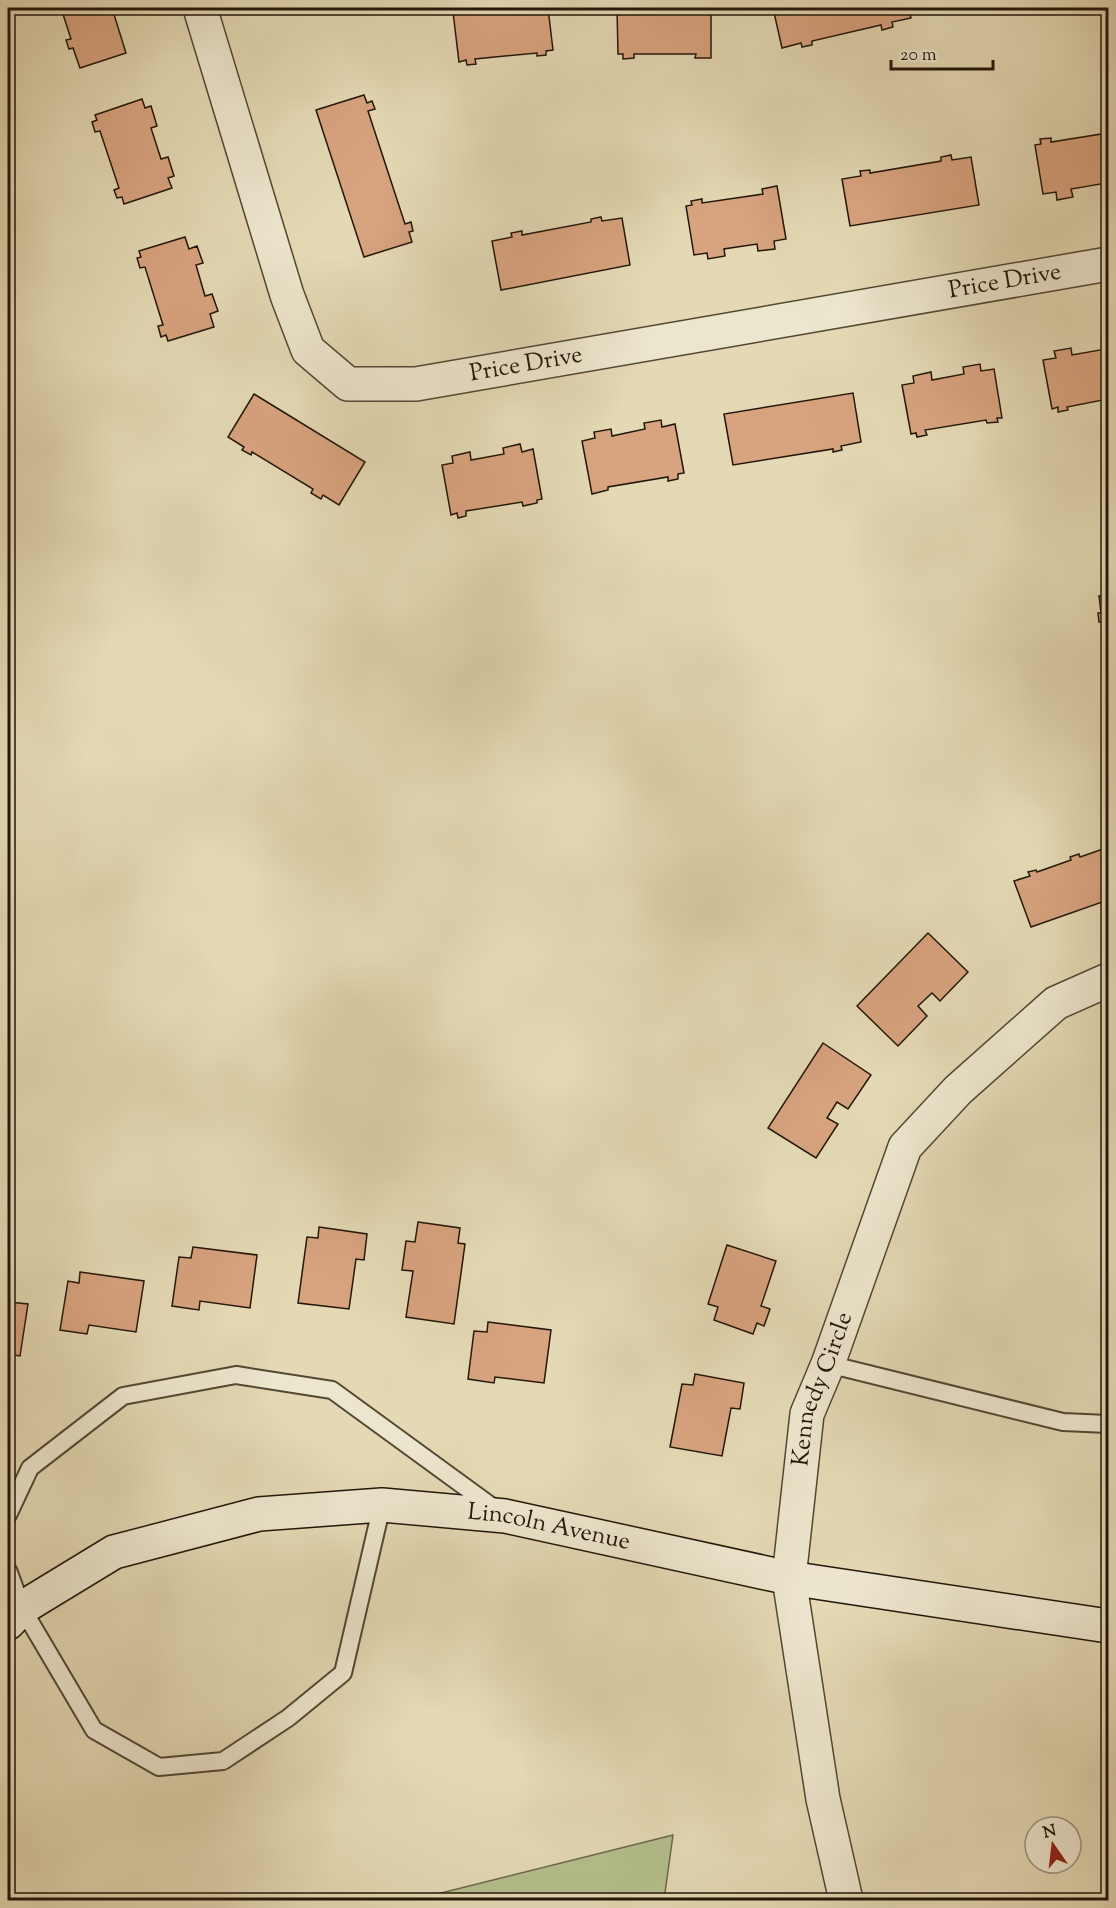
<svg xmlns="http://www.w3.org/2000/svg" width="1116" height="1908" font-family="'Sorts Mill Goudy',serif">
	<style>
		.green { fill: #b4bf8d; stroke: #6b6a4c; stroke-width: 1.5 }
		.building { fill: #d8a37f; stroke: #22160a; stroke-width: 1.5 }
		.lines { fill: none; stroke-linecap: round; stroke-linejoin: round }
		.lane-casing { stroke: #524734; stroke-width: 20 }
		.street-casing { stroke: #524734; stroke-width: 36 }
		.secondary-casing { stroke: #22160a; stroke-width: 36 }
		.lane { stroke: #ede6ce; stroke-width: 16 }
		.street { stroke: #ede6ce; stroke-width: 33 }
		.secondary { stroke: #ede6ce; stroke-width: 33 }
		.labels { text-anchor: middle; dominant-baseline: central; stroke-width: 4.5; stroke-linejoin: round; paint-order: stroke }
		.street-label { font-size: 24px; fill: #22160a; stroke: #ede6ce }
	</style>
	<rect width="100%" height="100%" fill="#e4d9b4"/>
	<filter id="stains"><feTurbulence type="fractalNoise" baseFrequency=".00333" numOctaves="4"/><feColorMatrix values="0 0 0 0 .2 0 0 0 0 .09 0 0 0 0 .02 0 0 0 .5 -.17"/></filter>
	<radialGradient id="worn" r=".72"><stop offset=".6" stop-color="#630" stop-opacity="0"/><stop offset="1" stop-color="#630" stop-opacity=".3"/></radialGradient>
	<path class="green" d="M673 1835 664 1900H413Z"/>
	<g class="building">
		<path d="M61 8H112L126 53 80 68 73 48 69 49 66 40 71 39Z"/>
		<path d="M465 8H548L553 50 546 51V55L537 56V53L475 59 476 64 467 65 466 60 459 62 453 12 466 11Z"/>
		<path d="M617 8H711V58H695L696 54H634V58L623 59V54H618Z"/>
		<path d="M773 8H908L911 18 892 22 893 27 882 30 881 25 812 41V45L802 47 801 43 782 48Z"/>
		<path d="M364 95 367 103 372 101 375 109 368 111 405 224 411 222 413 231 409 232 412 242 364 257 316 110Z"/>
		<path d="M142 99 145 108 151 106 157 126 151 128 161 159 168 157 174 176 168 178 172 188 124 204 122 197 117 198 114 190 119 188 100 131 95 132 92 122 97 120 95 115Z"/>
		<path d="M1108 133V190L1106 183 1071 189 1073 197 1057 200 1056 192 1043 194 1035 145 1041 144 1040 139 1051 138V142Z"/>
		<path d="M951 155 952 160 971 157 979 205 850 226 842 179 861 176 860 171 870 170V173L941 161V157Z"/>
		<path d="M777 186 786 239 774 241 775 249 758 251 757 244 724 249 725 256 708 259 707 253 694 255 686 206 692 205 691 201 702 199V203L763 194 762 189Z"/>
		<path d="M601 217 602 221 622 218 630 265 501 290 492 241 512 237 511 233 522 231V235L591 222V219Z"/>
		<path d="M185 237 189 249 197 246 203 263 196 265 205 296 212 294 218 311 210 314 214 327 168 341 166 335 161 337 158 326 163 325 145 267 140 268 137 258 141 257 139 251Z"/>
		<path d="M1108 341V399L1067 407 1068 410 1058 412V407L1052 409 1043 360 1056 358 1054 351 1071 348 1072 355 1106 349 1104 342Z"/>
		<path d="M980 364 981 371 994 369 1002 418H997L998 422 987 423 986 420 925 430 927 435 917 437 916 433 911 434 902 385 914 383 913 376 931 372 932 380 964 374 963 367Z"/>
		<path d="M853 393 861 442 841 446 842 450 833 452V449L733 465 724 414Z"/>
		<path d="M254 394 365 462 339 505 323 495 321 499 311 493 313 489 252 452 251 455 242 450 244 447 228 437Z"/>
		<path d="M661 420 662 427 675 424 684 473 678 474V479L668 481V477L608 487V490L592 494 582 441 595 438 594 432 611 429 612 436 645 429 644 423Z"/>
		<path d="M520 444 522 452 533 449 542 499 537 500V503L523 506 522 502 466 511V516L458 518 457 513 451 515 442 465 453 463 452 456 470 452 471 460 504 454 503 448Z"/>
		<path d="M1108 595V673V667L1104 668 1103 660 1106 659 1102 622H1099L1098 613H1101L1099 596Z"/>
		<path d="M1108 844V900L1031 927 1014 881 1030 876 1028 872 1036 870 1037 872 1071 860 1070 857 1079 854 1080 857 1103 849 1102 846Z"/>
		<path d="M928 933 968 972 940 1001 932 993 918 1006 927 1016 898 1046 857 1006Z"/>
		<path d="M823 1043 871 1075 848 1109 837 1102 827 1118 838 1124 816 1158 768 1128Z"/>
		<path d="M418 1222 460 1228 458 1243 465 1244 454 1324 406 1317 413 1271 402 1270 406 1241 415 1242Z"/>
		<path d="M319 1227 367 1234 364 1260 356 1259 349 1309 298 1303 307 1237 318 1238Z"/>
		<path d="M727 1245 776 1261 761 1306 770 1309 764 1326 757 1323 753 1334 714 1320 718 1307 708 1304Z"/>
		<path d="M193 1247 257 1255 250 1308 200 1301 199 1310 172 1306 179 1257 191 1258Z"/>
		<path d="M80 1272 144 1281 136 1332 89 1325 87 1334 60 1330 68 1281 79 1283Z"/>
		<path d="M8 1302 28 1304 20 1356 8 1354Z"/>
		<path d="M488 1322 551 1330 544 1383 495 1377 494 1383 468 1379 474 1331 487 1332Z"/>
		<path d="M695 1374 744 1383 740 1409 731 1408 722 1456 670 1447 682 1384 693 1385Z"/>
	</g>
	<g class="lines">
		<g class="lane-casing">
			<g id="lane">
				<path d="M828 1364 1063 1422 1108 1424"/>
				<path d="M8 1515 30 1468 123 1396 236 1375 332 1390 498 1511"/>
				<path d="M8 1570 22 1608 94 1730 159 1767 223 1761 288 1718 343 1673 382 1505"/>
			</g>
		</g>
		<g class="street-casing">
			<g id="street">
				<path id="s1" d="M200 8 287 295 308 350 348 384H416L1108 264"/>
				<path id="s2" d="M846 1900 823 1799 789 1578 807 1414 828 1364 905 1147 958 1090 1056 1003 1108 980"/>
			</g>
		</g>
		<g class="secondary-casing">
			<g id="secondary">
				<path id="s3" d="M8 1623 22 1608 114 1552 259 1514 382 1505 505 1516 789 1578 1108 1626"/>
			</g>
		</g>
		<use href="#lane" class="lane"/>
		<use href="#street" class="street"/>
		<use href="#secondary" class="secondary"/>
	</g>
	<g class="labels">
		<g class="street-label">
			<text stroke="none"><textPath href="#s1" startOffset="1077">Price Drive</textPath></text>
			<text stroke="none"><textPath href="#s1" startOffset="591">Price Drive</textPath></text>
			<text stroke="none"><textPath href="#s2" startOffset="520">Kennedy Circle</textPath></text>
			<text stroke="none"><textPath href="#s3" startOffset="570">Lincoln Avenue</textPath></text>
		</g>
	</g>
	<rect width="1116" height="1908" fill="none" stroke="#e4d9b4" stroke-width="30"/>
	<rect x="9" y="9" width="1098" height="1890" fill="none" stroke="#22160a" stroke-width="3"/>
	<rect x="15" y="15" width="1086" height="1878" fill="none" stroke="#22160a" stroke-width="1.5"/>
	<g transform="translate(1053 1845) rotate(346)"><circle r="28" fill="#ede6ce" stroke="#9c9380" stroke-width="1.5"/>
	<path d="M0-4.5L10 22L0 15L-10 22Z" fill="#8f2418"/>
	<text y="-9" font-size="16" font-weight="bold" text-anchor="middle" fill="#22160a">N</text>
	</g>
	<path d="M891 60v9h102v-9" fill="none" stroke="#22160a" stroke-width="3"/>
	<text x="900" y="60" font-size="18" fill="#22160a" stroke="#ede6ce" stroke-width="4.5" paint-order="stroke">20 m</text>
	<rect width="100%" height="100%" filter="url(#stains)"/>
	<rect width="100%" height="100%" fill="url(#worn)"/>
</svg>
